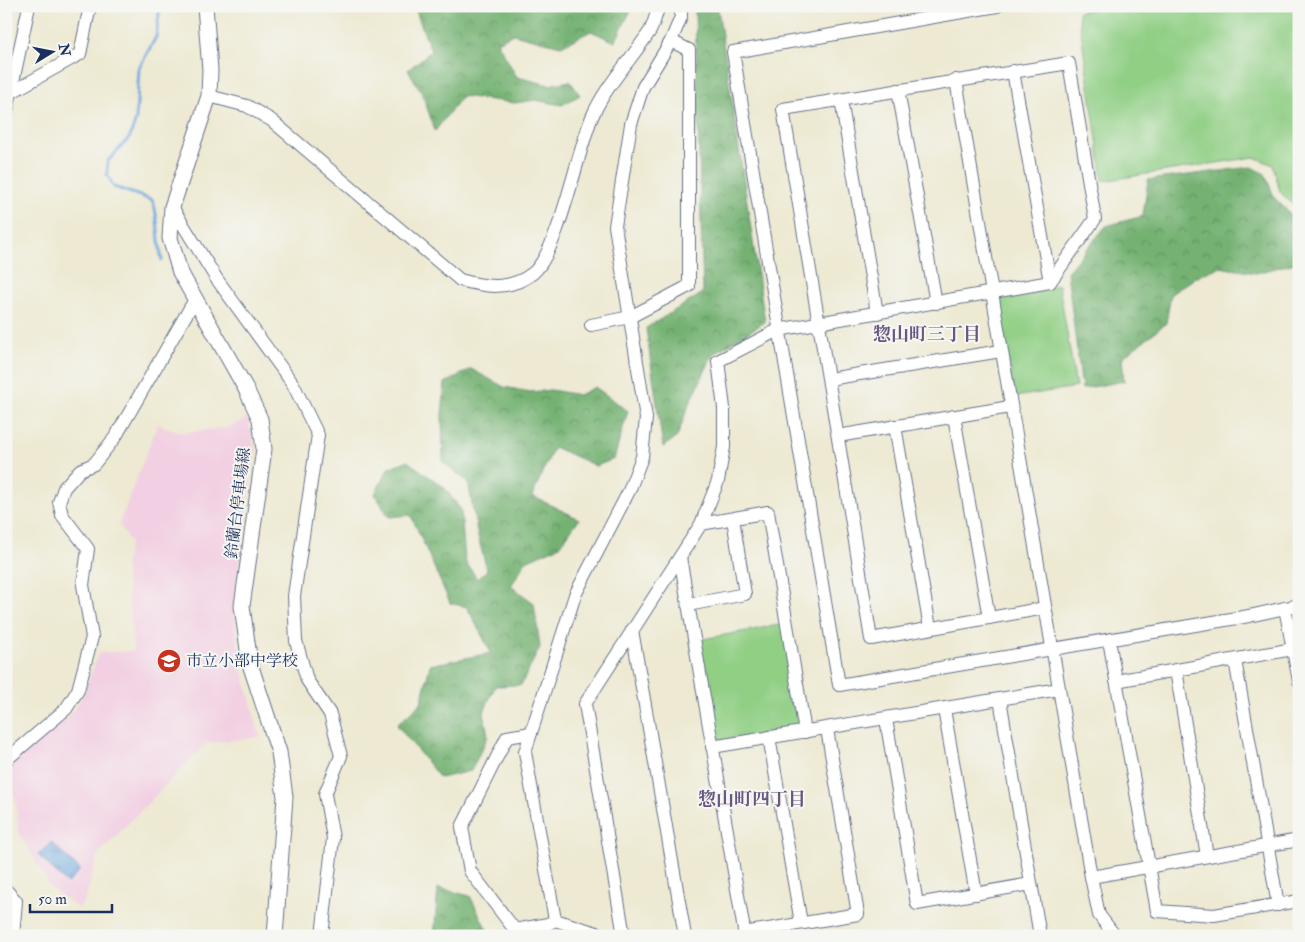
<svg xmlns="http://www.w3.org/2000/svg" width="1305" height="942" font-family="'IM FELL Double Pica','Noto Serif JP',serif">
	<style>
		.built { fill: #f2cfe2 }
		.green { fill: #91cf85; stroke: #567f72 }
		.forest { fill: url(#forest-crowns); stroke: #487068 }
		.water { fill: url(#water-ripples); stroke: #466b9e }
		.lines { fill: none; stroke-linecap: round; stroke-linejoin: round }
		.stream { stroke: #70a7de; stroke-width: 3 }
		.minor-casing { stroke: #647087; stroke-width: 14 }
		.major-casing { stroke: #647087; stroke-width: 17 }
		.minor { stroke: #fff; stroke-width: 12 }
		.major { stroke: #fff; stroke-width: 15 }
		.labels { text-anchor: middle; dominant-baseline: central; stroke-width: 4; stroke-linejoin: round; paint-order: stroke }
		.street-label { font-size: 16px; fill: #1b2f5e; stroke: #f6f6f2 }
		.poi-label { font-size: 16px; fill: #1b2f5e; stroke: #f6f6f2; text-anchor: start }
		.neighbourhood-label { font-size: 18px; font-weight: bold; fill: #685881; stroke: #f6f6f2 }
	</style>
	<defs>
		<pattern id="forest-crowns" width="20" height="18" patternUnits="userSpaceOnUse" patternTransform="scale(1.25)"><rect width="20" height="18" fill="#74b272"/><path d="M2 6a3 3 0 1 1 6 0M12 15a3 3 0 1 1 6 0" fill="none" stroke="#5e9161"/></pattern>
		<pattern id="water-ripples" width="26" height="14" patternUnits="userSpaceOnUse" patternTransform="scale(1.25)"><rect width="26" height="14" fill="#70a7de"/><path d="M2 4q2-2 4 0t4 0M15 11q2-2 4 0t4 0" fill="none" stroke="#5b88b7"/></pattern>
	</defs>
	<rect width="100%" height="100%" fill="#f6f6f2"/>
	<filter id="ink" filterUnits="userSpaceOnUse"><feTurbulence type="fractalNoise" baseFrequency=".02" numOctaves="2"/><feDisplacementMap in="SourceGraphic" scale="10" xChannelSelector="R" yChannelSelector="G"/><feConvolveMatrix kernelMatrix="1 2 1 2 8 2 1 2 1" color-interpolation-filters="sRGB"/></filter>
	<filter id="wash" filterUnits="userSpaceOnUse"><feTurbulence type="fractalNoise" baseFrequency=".0096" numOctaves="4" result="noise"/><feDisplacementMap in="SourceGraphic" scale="20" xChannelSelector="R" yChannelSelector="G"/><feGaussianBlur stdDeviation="1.12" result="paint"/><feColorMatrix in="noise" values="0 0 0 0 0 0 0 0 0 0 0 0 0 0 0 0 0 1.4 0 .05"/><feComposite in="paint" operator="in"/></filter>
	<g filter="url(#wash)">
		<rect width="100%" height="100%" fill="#ede9d2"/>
		<path class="built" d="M248 418 255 451 233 606 242 669 260 737 207 743 98 854 86 897 79 909 52 889 19 833 15 796 6 781V766L69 717 83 695 99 653 134 651 125 565 130 542 119 524 158 424 182 433 230 427Z"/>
		<g class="green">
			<path d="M1108 6H1299V210L1280 192 1273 165 1254 157 1103 181 1078 12Z"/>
			<path d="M1059 285 1076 387 1015 397 998 303 1003 296Z"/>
			<path d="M779 625 785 630 800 724 794 729 724 741 716 736 699 642 703 639Z"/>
		</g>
		<g class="forest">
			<path d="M414 6H633L615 42 591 31 561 46 513 34 497 42 517 77 549 85 570 81 580 95 562 105 535 100 515 103 462 96 435 131 422 93 408 70 431 51Z"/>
			<path d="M698 6H713L718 9 765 322 713 354 686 412 677 437 663 447 646 328 703 293 695 11Z"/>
			<path d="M1251 167 1265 174 1274 197 1294 218H1299V262L1256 273 1219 267 1198 276 1171 294 1166 323 1122 358 1124 381 1082 389 1067 272 1106 226 1143 216 1148 180Z"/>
			<path d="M471 369 504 387 530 392 551 390 579 395 595 387 628 411 614 459 596 466 554 447 532 496 579 519 560 546 526 561 511 586 534 603 540 647 521 685 495 686 484 712 488 736 471 771 440 778 397 725 421 703 430 665 491 653 467 607 450 603 411 515 389 517 375 494 389 467 407 461 444 487 461 510 465 561 477 579 487 570 478 537 468 482 443 462 442 414 445 383Z"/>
			<path d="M438 888 470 896 490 936H434Z"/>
		</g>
		<path class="water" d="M51 842 80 870 67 884 38 855Z"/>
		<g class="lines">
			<path class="stream" d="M160 6 156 37 139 68 136 119 130 137 108 161 107 174 114 187 152 200C158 208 158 245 162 260"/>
		</g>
	</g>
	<g filter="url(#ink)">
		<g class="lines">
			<g class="minor-casing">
				<g id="minor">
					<path d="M997 6 733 52 839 685 1249 616 1299 605"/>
					<path d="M1013 71 1050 282"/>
					<path d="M956 80 1091 877 1099 915 1115 936"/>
					<path d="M898 90 936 303"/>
					<path d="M6 93H10L80 54 90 6"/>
					<path d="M209 96 247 106 271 120 460 280C485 287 510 291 533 273 559 251 577 152 592 117 606 85 631 60 650 31 654 24 656 14 659 6"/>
					<path d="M841 100 877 313"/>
					<path d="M6 115 29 6"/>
					<path d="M172 207 216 278 293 384 318 435 294 596 296 641 307 680 330 714 341 756 325 794 333 838 322 936"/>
					<path d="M591 325 630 317 689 286V50L671 41"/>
					<path d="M829 379 1001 351"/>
					<path d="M954 416 989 618"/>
					<path d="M895 426 930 628"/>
					<path d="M838 436 1010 407"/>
					<path d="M701 524 768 512 805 732"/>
					<path d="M680 557 745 936"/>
					<path d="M688 605 745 594 733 519"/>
					<path d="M1285 608 1299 681"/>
					<path d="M632 630 685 936"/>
					<path d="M1109 640 1157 911 1214 915 1299 901"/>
					<path d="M1235 660 1278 905"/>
					<path d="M1176 670 1207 856"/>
					<path d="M1116 681 1293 649"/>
					<path d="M1000 699 1040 936"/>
					<path d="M944 709 976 894"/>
					<path d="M886 719 917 904 1031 884"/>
					<path d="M531 733 507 737 462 827 470 871 515 930 548 924 555 920 606 936"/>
					<path d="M769 737 801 923"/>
					<path d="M712 747 1059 689"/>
					<path d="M6 760 66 709 78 690 92 637 83 585 88 549 62 515 59 502 64 488 80 470 94 464 116 436 194 301"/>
					<path d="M1091 877 1299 840"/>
					<path d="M6 890 16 901 13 936"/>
					<path d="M555 920 525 752 575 595 629 491 642 457 646 418 615 226 631 124 643 87 671 41 681 17V6"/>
					<path d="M744 933 858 914 827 729"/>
					<path d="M624 936 585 704 701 524 718 481 724 447V408L718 361 778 330 1050 282 1095 219 1069 63 783 109C813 286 842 462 871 639L1045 608"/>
					<path d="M1293 936 1299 935"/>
				</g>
			</g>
			<g class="major-casing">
				<path id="major" d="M205 6 210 70 209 96 172 207 170 238 180 272 246 389 260 419 264 449 242 606 250 664 279 752 285 797 275 936"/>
			</g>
			<use href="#minor" class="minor"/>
			<use href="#major" class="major"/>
		</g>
	</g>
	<defs>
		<g id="school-disc" transform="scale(1.25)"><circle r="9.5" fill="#c8321e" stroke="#f6f6f2"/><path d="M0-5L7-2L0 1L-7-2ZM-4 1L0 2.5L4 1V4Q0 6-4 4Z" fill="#fff"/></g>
	</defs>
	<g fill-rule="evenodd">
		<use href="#school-disc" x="169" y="661"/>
	</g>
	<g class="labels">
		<g class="street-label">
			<text transform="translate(238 503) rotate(-83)">鈴蘭台停車場線</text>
		</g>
		<g class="poi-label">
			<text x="186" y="661">市立小部中学校</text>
		</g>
		<g class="neighbourhood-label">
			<text x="927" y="334">惣山町三丁目</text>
			<text x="752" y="799">惣山町四丁目</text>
		</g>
	</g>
	<rect width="1305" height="942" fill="none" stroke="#f6f6f2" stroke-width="25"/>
	<g transform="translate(52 52) rotate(80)" stroke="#f6f6f2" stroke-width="4" paint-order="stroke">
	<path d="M0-4L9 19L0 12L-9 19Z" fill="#1b2f5e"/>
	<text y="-8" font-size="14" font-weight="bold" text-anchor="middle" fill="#1b2f5e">N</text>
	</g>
	<path d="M30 904v8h82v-8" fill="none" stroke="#1b2f5e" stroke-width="2.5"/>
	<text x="38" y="904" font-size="15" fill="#1b2f5e" stroke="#f6f6f2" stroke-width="4" paint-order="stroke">50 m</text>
</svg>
